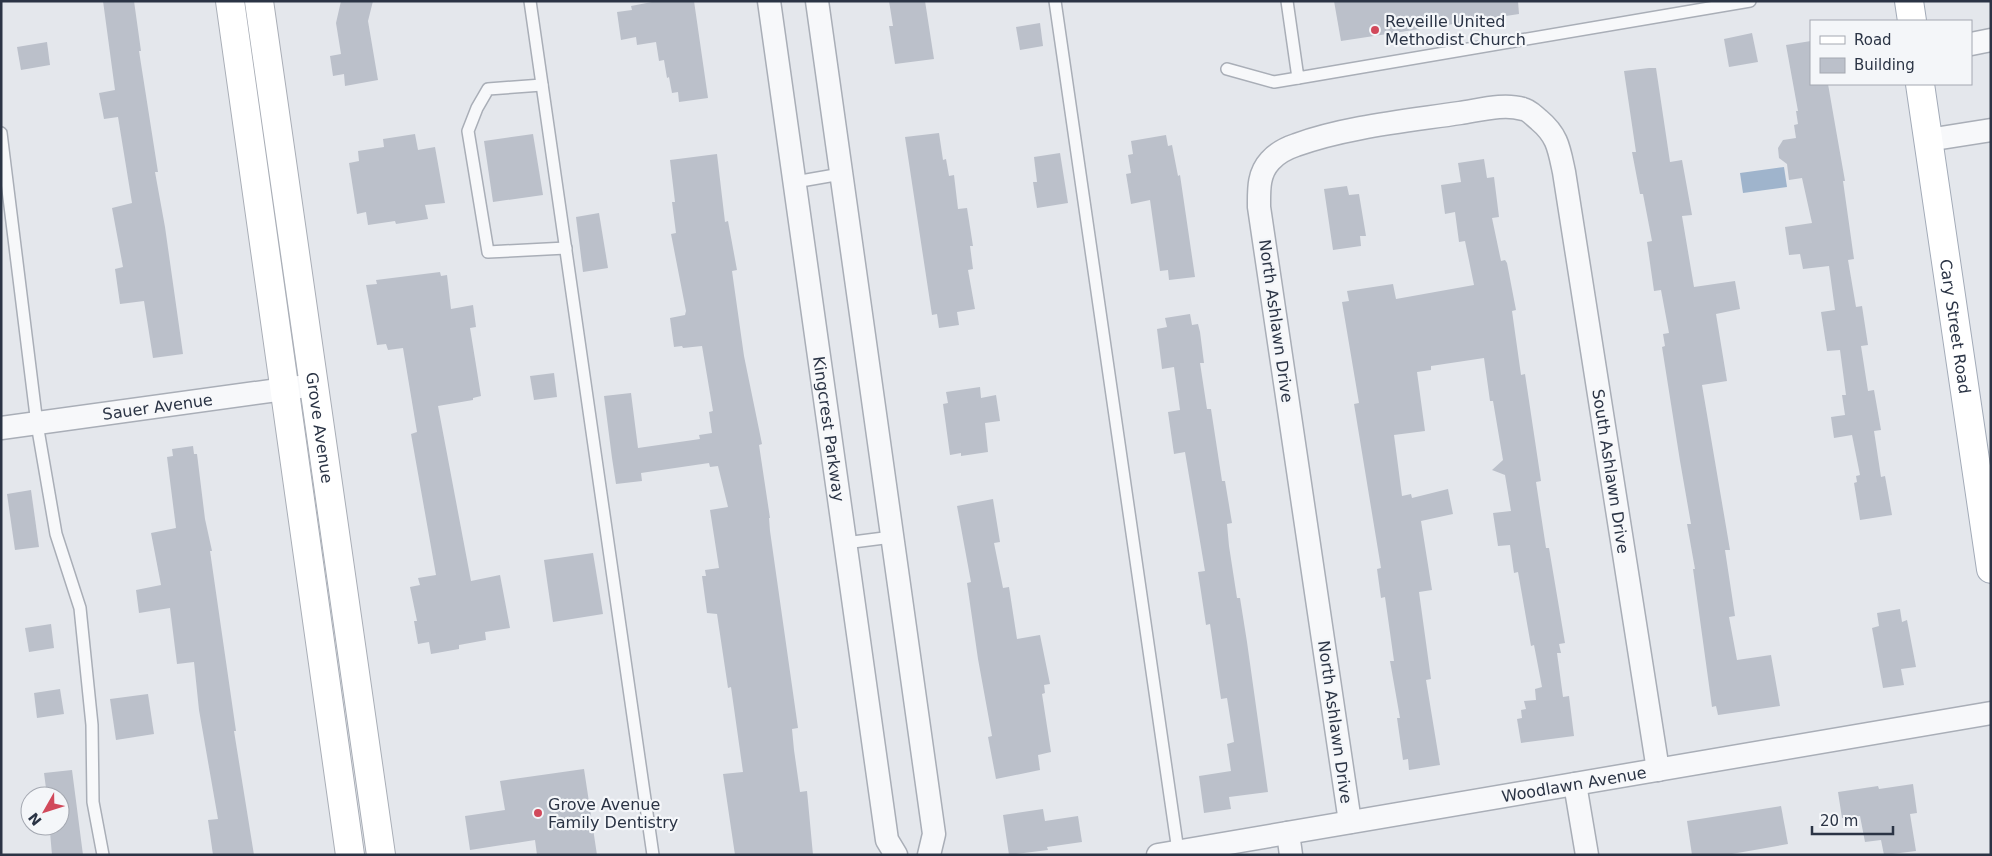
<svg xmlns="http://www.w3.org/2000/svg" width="1992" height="856" font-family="'DejaVu Sans',sans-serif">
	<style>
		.water { fill: #9fb4cc }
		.building { fill: #bbc0ca }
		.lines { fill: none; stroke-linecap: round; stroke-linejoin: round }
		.lane-casing { stroke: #a9aeb7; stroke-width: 14 }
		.street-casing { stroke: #a9aeb7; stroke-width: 25 }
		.secondary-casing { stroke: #a9aeb7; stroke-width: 30 }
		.primary-casing { stroke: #a3abb8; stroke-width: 30 }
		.lane { stroke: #f7f8fa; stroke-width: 11 }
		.street { stroke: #f7f8fa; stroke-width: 22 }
		.secondary { stroke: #fff; stroke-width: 28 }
		.primary { stroke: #fff; stroke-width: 28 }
		.poi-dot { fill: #d1495b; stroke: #f4f6f9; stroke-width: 2 }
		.labels { text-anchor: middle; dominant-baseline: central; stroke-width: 4.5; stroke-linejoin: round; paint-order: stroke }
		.poi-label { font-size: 16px; fill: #2b3445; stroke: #f4f6f9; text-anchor: start }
		.street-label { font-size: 16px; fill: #2b3445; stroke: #f4f6f9 }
	</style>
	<rect width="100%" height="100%" fill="#e4e7ec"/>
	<path class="water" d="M1784 167 1787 187 1743 193 1740 173Z"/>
	<g class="building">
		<path d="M103 1H134L141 51H139L158 172H155L165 227 183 354 153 358 144 301 120 304 115 269 123 267 112 208 132 203 118 117 104 119 99 93 115 90Z"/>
		<path d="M341 1H373L368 21 378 80 345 86 344 74 333 76 330 56 341 54 336 23Z"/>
		<path d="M657 1H694L708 98 679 102 678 92 672 93 669 77 667 78 664 60 659 61 656 42 637 45 636 37 621 40 617 12 632 10 631 6Z"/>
		<path d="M889 1H925L934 59 895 64 889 26H893Z"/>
		<path d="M1334 1H1518L1519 14 1341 41Z"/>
		<path d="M1040 23 1043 46 1020 50 1016 27Z"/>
		<path d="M1752 33 1758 62 1729 67 1724 39Z"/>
		<path d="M1811 41V84H1828L1836 130 1845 181H1843L1854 259 1848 260 1856 307 1862 306 1868 345 1861 346 1868 391 1874 390 1881 430 1874 431 1881 477 1885 476 1892 515 1860 520 1854 483 1857 482 1856 476 1860 475 1852 435 1834 438 1831 417 1845 415 1842 395H1846L1840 350 1827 351 1821 312 1835 310 1829 266 1803 269 1800 254 1789 255 1785 227 1812 223 1802 178 1789 180 1787 164 1779 158 1778 148 1783 140 1796 138 1794 125 1798 124 1796 111H1798L1786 45Z"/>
		<path d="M47 42 50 65 21 70 17 47Z"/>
		<path d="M1649 68H1656L1670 162 1682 160 1692 215 1682 216 1694 287 1735 281 1740 309 1716 314 1727 381 1702 385 1730 550H1725L1735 616 1729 617 1737 660 1771 655 1780 706 1718 715 1716 706 1712 707 1693 569H1695L1687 524H1691L1680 461 1662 347 1665 346 1663 334 1669 333 1661 290 1654 291 1647 242 1652 241 1643 194H1640L1632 152H1636L1624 71Z"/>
		<path d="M939 133 943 160 946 159 949 176 954 175 958 209 967 208 973 246H970L973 269 968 270 975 309 957 312 959 325 939 328 937 314 932 315 905 137Z"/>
		<path d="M415 134 418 150 435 147 445 203 425 205 428 219 396 224 395 221 368 225 366 212 357 214 349 163 359 161 358 151 384 147 383 139Z"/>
		<path d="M533 134 543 195 493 202 484 141Z"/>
		<path d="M1166 135 1168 146 1172 145 1178 176 1180 175 1195 277 1169 280 1168 270 1160 271 1150 200 1131 204 1126 174 1131 173 1128 155 1133 154 1131 141Z"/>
		<path d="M1060 153 1068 203 1037 208 1033 182H1037L1034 157Z"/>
		<path d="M717 154 725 222 728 221 737 270 732 271 744 356 762 444 759 445 770 518H769L770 531 798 728 792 729 794 750 800 792 807 791 813 855H735L723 774 743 772 731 687 728 688 717 614 707 613 702 576H706L705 570 719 568 710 510 728 507 718 466 710 467 709 463 641 473 642 481 616 484 612 458 604 396 631 393 638 448 700 439 699 435 712 433 709 412 713 411 702 346 683 348 682 346 674 347 670 318 685 315 686 311 671 234 676 233 672 202H675L670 160Z"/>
		<path d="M1484 159 1487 178 1494 177 1499 217 1492 218 1501 261 1505 260 1507 263 1516 310 1512 311 1521 375 1525 374 1541 481 1536 482 1546 548H1549L1565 643 1559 644 1561 653H1557L1563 697 1569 696 1574 736 1521 743 1517 719 1522 718 1521 710 1526 709 1524 701 1536 700 1535 689 1542 687 1534 645 1531 646 1518 572 1514 573 1510 545 1498 546 1493 513 1511 511 1505 475 1492 470 1503 460 1493 401H1490L1484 358 1431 366V370L1417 372 1425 431 1394 435 1402 496 1411 494 1412 498 1448 489 1453 514 1421 521 1432 590 1419 592 1431 679 1426 680 1440 765 1409 770 1408 759 1403 760 1397 718H1400L1390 661H1394L1385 597 1381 598 1377 569 1381 568 1354 404 1359 403 1342 302 1349 301 1347 291 1393 284 1396 299 1474 285 1465 241 1459 242 1455 212 1445 214 1441 185 1461 182 1458 163Z"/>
		<path d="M1347 186 1349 195 1359 194 1366 236H1360L1361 246 1333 250 1324 189Z"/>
		<path d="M599 213 608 268 583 272 576 217Z"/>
		<path d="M440 272 441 276 447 275 451 309 473 305 476 327 470 328 481 396 473 398V400L438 406 471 581 500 575 510 628 485 632 486 640 459 645V649L431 654 429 642 418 644 414 621H417L410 587 420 585 418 578 436 575 411 434 417 432 403 348 388 350 386 344 377 345 366 285 377 284 376 280Z"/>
		<path d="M1190 314 1192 325 1198 324 1200 332 1204 363H1200L1207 409H1211L1222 481H1225L1232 523 1227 524 1229 546 1237 598H1240L1247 642 1268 792 1229 797 1231 809 1204 813 1199 776 1231 771 1227 744 1234 742 1227 698 1221 699 1210 624 1206 625 1198 572 1205 571 1185 452 1174 454 1168 412 1180 410 1174 367 1162 369 1157 329 1167 327 1165 318Z"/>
		<path d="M554 373 557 397 534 400 530 376Z"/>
		<path d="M980 387 981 398 996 395 1000 421 985 423 988 452 961 456V453L950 455 943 404 948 403 946 392Z"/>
		<path d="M193 446 194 454H197L205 519 212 551H210L236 731H234L254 855H213L208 820 218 819 199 710 194 662 177 664 170 608 139 613 136 590 161 585 151 533 176 528 167 457 173 456 172 449Z"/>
		<path d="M31 490 39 547 15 550 7 494Z"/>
		<path d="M993 499 1000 542 994 543 1003 588 1009 587 1017 639 1040 635 1050 684 1044 685 1045 693 1042 694 1051 752 1038 755 1040 770 996 779 988 737 992 736 978 659 967 583 971 582 957 506Z"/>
		<path d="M593 553 603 614 553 622 544 560Z"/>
		<path d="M1900 609 1902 622 1907 620 1916 667 1901 669 1904 685 1883 688 1872 628 1879 626 1877 613Z"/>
		<path d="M51 624 54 648 29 652 25 628Z"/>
		<path d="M60 689 64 714 37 718 34 693Z"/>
		<path d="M148 694 154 734 116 740 110 699Z"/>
		<path d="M584 769 597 855H537L535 840 470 850 465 816 505 810 500 781Z"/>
		<path d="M72 770 83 855H52L50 832 52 831 51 826H60V796H47L44 773Z"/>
		<path d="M1913 784 1917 813 1910 814 1916 851 1884 855 1881 840 1865 842 1860 816 1842 818 1838 792 1878 786 1879 789Z"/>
		<path d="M1781 806 1788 844 1726 855H1692L1687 821Z"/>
		<path d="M1043 809 1045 821 1078 816 1082 842 1047 847 1048 850 1009 855 1003 815Z"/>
	</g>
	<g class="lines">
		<g class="lane-casing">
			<g id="lane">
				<path d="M530 1 653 855"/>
				<path d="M1055 1 1178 851"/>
				<path d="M1287 1 1298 78 1750 1"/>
				<path d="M1227 69 1274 82 1298 78"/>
				<path d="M542 85 488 89 477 108 468 131 488 252 566 248"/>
				<path d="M1 133 37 424 56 534 80 608 92 725 93 802 103 855"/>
				<path d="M795 182 841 174"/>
				<path d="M845 543 892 537"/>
			</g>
		</g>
		<g class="street-casing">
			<g id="street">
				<path id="s1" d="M769 1 887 840 896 855"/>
				<path d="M817 1 934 834 929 855"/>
				<path d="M1971 44 1991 40"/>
				<path d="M1928 140 1991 130"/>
				<path id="s2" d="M1 428 314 385"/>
				<path d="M1575 784 1587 855"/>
				<path id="s3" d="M1350 822 1259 207C1259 190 1258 174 1270 161 1277 153 1287 148 1296 145 1345 127 1407 121 1460 113 1480 110 1504 103 1523 109 1529 110 1534 116 1539 120 1558 136 1559 149 1564 172L1658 770"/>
				<path d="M1288 833 1291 855"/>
				<path id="s4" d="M1158 855 1991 713"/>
			</g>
		</g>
		<g class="secondary-casing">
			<g id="secondary">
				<path d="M230 1 350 855"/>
				<path id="s5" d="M259 1 381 855"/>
			</g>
		</g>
		<g class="primary-casing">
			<g id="primary">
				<path d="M1909 1 1912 21"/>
				<path id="s6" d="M1920 84 1991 569"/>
			</g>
		</g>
		<use href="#lane" class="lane"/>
		<use href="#street" class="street"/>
		<use href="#secondary" class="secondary"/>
		<use href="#primary" class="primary"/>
	</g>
	<g class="poi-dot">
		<circle cx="1375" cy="30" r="5"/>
		<circle cx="538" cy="813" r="5"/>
	</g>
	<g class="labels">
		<g class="poi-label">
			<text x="1385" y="21">Reveille United<tspan x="1385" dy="18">Methodist Church</tspan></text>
			<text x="548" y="804">Grove Avenue<tspan x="548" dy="18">Family Dentistry</tspan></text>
		</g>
		<g class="street-label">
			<text transform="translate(1276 321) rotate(82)">North Ashlawn Drive</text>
			<text stroke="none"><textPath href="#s6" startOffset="245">Cary Street Road</textPath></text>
			<text stroke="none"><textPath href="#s2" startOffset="158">Sauer Avenue</textPath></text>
			<text stroke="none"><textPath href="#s5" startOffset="431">Grove Avenue</textPath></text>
			<text stroke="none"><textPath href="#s1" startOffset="432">Kingcrest Parkway</textPath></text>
			<text stroke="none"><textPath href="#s3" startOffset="1314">South Ashlawn Drive</textPath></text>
			<text transform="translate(1335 722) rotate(82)">North Ashlawn Drive</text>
			<text stroke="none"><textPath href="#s4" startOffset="422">Woodlawn Avenue</textPath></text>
		</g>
	</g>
	<rect width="1992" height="856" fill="none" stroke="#2b3445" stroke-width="5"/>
	<rect x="1810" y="20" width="162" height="65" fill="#f4f6f9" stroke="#a4a8b1"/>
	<rect x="1820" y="36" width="25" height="8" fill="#ffffff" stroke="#a4a8b1"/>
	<text x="1854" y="45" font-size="15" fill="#2b3445">Road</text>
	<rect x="1820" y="58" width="25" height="15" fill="#bbc0ca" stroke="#a4a8b1"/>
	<text x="1854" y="70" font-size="15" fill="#2b3445">Building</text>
	<g transform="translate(45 811) rotate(231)"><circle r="24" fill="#f4f6f9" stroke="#a4a8b1"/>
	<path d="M0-4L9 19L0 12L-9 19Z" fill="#d1495b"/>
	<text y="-8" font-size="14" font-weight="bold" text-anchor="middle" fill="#2b3445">N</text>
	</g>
	<path d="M1812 826v8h81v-8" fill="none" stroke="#2b3445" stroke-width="2.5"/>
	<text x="1820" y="826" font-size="15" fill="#2b3445" stroke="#f4f6f9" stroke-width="4" paint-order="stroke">20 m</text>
</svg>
